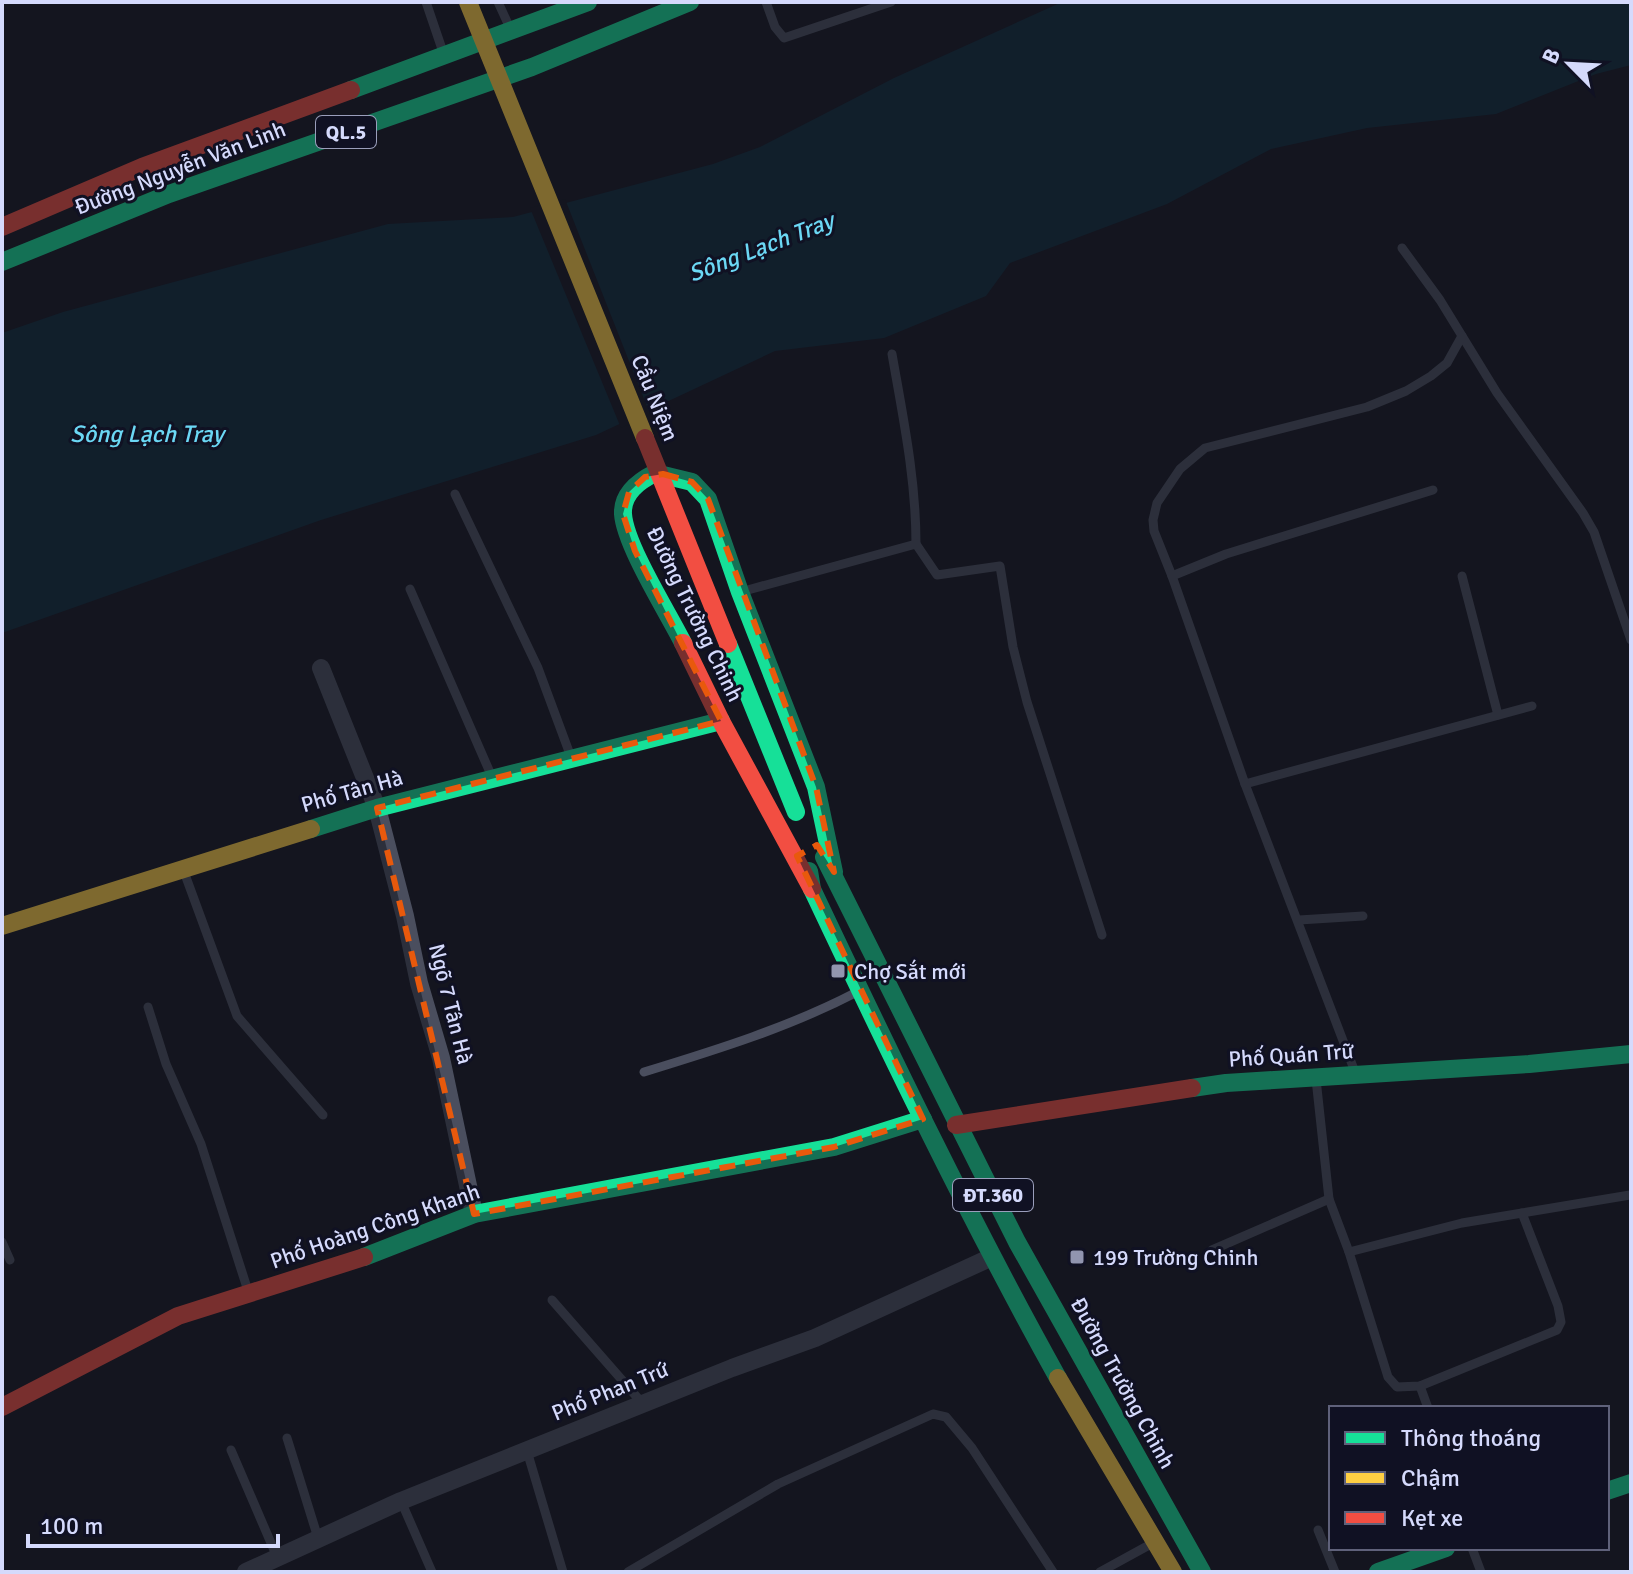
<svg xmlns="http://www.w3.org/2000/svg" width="1633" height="1574" font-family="Signika,sans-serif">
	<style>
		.water { fill: #0f2a3b }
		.pier { fill: #14151f }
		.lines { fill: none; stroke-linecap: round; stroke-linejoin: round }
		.lane { stroke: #4a4e5e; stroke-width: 9 }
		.street { stroke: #4a4e5e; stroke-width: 18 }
		.fast { stroke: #16e098; stroke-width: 18 }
		.slow { stroke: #ffcf43; stroke-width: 18 }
		.jam { stroke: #f24e42; stroke-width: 18 }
		.fast-bridge { stroke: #16e098; stroke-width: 18 }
		.slow-bridge { stroke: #ffcf43; stroke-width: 18 }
		.jam-bridge { stroke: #f24e42; stroke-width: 18 }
		.marked { fill: none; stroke: #e8590c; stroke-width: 6; stroke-dasharray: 16 10; stroke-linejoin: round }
		.poi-dot { fill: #9195af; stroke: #101123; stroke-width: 3 }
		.labels { text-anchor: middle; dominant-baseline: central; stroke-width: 6; stroke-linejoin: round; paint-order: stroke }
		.shield { fill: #101123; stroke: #9a9ebb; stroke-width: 2 }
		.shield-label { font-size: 20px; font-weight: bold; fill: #d5dafc }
		.street-label { font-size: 22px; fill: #d5dafc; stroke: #101123 }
		.poi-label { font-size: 22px; fill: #d5dafc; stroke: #101123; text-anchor: start }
		.water-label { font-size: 24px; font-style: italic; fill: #6bd7f4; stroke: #101123 }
	</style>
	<rect width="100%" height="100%" fill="#14151f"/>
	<path class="water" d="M1062 2H1631V65L1596 74 1496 114 1367 128 1271 149 1167 204 1010 263 986 296 884 338 775 351 596 435 321 520 2 633V333L63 312 388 224 513 217 713 164 760 147 894 78Z"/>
	<path class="pier" d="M565 199 650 414 621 428 530 208Z"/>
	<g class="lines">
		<g class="lane">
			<path d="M426 2 443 52"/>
			<path d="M498 2 509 26"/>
			<path d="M766 2 775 27 784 38 891 2"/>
			<path d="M1402 248 1440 300 1497 393 1583 513 1594 532 1631 640"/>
			<path d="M892 354C903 417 916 479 916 544"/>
			<path d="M455 494 538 668 571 757"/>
			<path d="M1172 576 1154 531 1153 520 1157 503 1180 469 1205 448 1367 407 1406 391 1431 376 1447 363 1462 336"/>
			<path d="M1462 576 1498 715"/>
			<path d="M410 589 492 777"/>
			<path d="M744 591 916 544 937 575 1000 566 1013 647 1027 702 1102 935"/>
			<path d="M1245 784 1532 706"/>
			<path d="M183 869 237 1016 323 1115"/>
			<path d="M1299 920 1363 916"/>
			<path d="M148 1007 166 1064 201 1144 249 1294"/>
			<path d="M644 1072C716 1050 790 1027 857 992"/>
			<path d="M1355 1072 1245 784 1172 576 1226 554 1433 490"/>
			<path d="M1316 1079 1329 1199 1349 1252 1388 1377 1397 1387 1420 1386 1557 1330 1561 1322 1558 1306 1522 1213"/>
			<path d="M2 1242 10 1260"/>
			<path d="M1212 1250 1329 1199"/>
			<path d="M1349 1252 1462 1223 1630 1195"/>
			<path d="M552 1300 643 1404"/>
			<path d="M1420 1386 1428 1408"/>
			<path d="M287 1438 318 1538"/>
			<path d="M231 1450 277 1557"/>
			<path d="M527 1451 563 1572"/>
			<path d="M401 1501 432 1572"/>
			<path d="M1318 1530 1335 1572"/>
			<path d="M1472 1548 1481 1572"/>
			<path d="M628 1572 778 1484 933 1414 946 1417 972 1448 1053 1572"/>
			<path d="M1100 1572 1151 1544"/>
		</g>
		<g class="street">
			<path d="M321 668 377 808 405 916 419 983 441 1058 474 1214"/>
			<path d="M246 1572 401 1501 732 1368 815 1338 992 1257"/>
		</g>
		<g class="fast">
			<path d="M351 90 588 2"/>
			<path d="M2 262 169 194 532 67 690 2"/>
			<path d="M683 643C668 613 625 545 623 514 622 493 639 481 655 473L692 482 708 499 740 592 816 787 834 872"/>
			<path d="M311 829 377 808 721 721"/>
			<path d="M824 857 1017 1242 1202 1572"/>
			<path d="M809 871 812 889C890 1054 969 1218 1058 1378"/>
			<path d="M1192 1088 1226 1083 1529 1064 1631 1054"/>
			<path d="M364 1257 474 1214 834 1147 923 1119"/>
			<path d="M1607 1491 1631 1483"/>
			<path d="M1378 1572 1446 1548"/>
		</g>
		<g class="slow">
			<path d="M2 926 311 829"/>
			<path d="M1058 1378 1173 1572"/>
		</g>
		<g class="jam">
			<path d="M2 227 142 167 351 90"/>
			<path d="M683 643 721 721 812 889"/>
			<path d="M956 1125 1192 1088"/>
			<path d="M2 1407 178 1316 364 1257"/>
		</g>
		<path class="fast-bridge" d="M728 644 796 812"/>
		<path class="slow-bridge" d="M468 2 645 438"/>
		<path class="jam-bridge" d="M645 438 728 644"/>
	</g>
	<path d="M0 0H1633V1574H0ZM663 474 692 482 708 499 816 787 834 872 817 845 797 856 923 1119 834 1147 474 1214 377 808 721 721 635 551 623 514 629 492 645 477Z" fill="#14151f" fill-opacity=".55" fill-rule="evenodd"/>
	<path class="marked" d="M663 474 692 482 708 499 816 787 834 872 817 845 797 856 923 1119 834 1147 474 1214 377 808 721 721 635 551 623 514 629 492 645 477Z"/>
	<g class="poi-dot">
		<rect x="830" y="963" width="16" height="16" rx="4"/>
		<rect x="1069" y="1249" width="16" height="16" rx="4"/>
	</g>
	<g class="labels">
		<g class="shield">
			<rect x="316" y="116" width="60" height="32" rx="6"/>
			<rect x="953" y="1179" width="80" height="32" rx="6"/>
		</g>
		<g class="shield-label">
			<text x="346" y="132">QL.5</text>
			<text x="993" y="1195">ĐT.360</text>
		</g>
		<g class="street-label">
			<text transform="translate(180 168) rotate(-21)">Đường Nguyễn Văn Linh</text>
			<text transform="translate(655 398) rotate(68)">Cầu Niệm</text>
			<text transform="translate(695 614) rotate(64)">Đường Trường Chinh</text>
			<text transform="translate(352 791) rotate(-16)">Phố Tân Hà</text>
			<text transform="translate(451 1004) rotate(76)">Ngõ 7 Tân Hà</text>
			<text transform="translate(1291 1055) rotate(-4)">Phố Quán Trữ</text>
			<text transform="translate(375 1226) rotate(-19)">Phố Hoàng Công Khanh</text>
			<text transform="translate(1123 1383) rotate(61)">Đường Trường Chinh</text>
			<text transform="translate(610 1391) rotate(-22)">Phố Phan Trứ</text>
		</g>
		<g class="poi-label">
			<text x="854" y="971">Chợ Sắt mới</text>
			<text x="1093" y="1257">199 Trường Chinh</text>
		</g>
		<g class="water-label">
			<text transform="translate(761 247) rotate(-21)">Sông Lạch Tray</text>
			<text x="147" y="434">Sông Lạch Tray</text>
		</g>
	</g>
	<rect width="1633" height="1574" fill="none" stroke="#d5dafc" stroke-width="8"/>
	<rect x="1329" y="1406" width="280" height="144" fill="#101123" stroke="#5f617a" stroke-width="2"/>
	<rect x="1345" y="1432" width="40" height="12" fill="#16e098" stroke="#5f617a" stroke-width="2"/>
	<text x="1401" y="1446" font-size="24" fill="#d5dafc">Thông thoáng</text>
	<rect x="1345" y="1472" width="40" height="12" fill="#ffcf43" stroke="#5f617a" stroke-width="2"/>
	<text x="1401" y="1486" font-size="24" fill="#d5dafc">Chậm</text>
	<rect x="1345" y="1512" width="40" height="12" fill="#f24e42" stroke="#5f617a" stroke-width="2"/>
	<text x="1401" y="1526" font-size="24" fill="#d5dafc">Kẹt xe</text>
	<g transform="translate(1569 64) rotate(294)" stroke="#101123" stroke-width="6" paint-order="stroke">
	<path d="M0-6L14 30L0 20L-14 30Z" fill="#d5dafc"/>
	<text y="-12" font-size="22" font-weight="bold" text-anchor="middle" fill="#d5dafc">B</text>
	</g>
	<path d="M28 1534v12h250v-12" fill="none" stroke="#d5dafc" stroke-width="4"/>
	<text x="40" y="1534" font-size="24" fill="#d5dafc" stroke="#101123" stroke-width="6" paint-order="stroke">100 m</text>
</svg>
